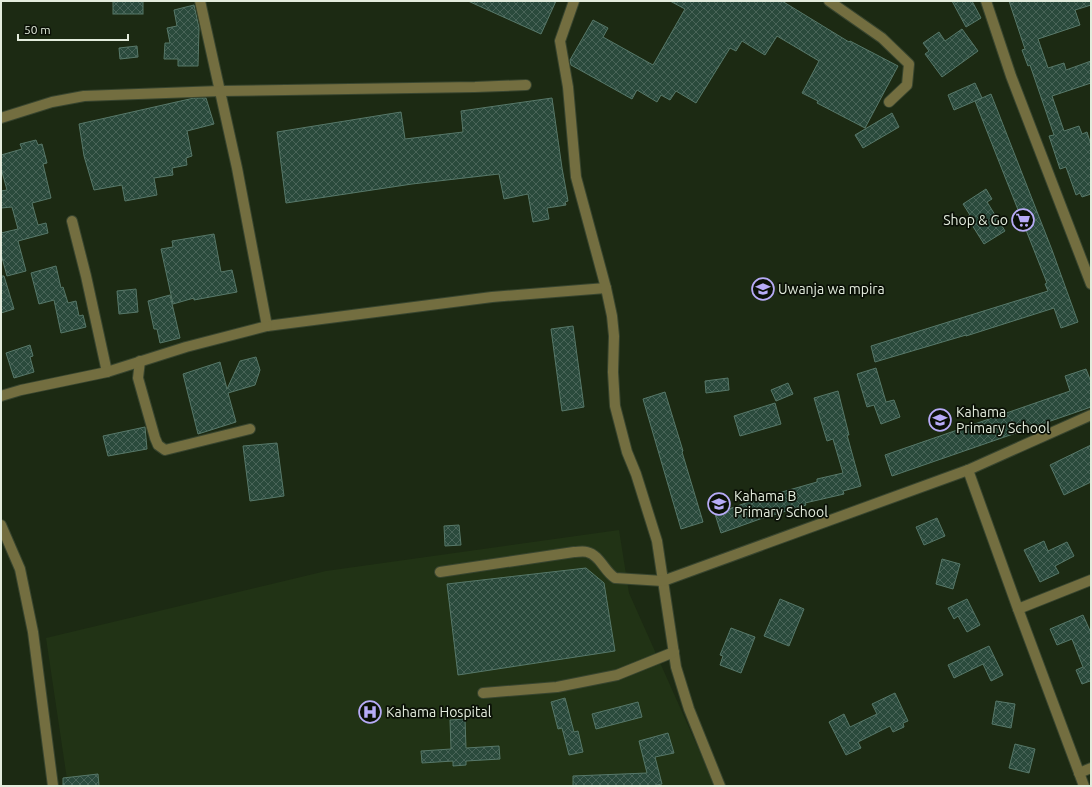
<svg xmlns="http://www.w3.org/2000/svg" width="1092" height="787" font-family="Ubuntu,sans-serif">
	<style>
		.built { fill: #213315 }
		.building { fill: url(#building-cross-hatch); stroke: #577869 }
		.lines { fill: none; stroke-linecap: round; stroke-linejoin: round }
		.minor-casing { stroke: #38452f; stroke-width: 12 }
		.minor { stroke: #736e40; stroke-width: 10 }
		.labels { text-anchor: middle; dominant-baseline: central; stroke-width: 3.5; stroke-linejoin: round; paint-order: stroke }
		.poi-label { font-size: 14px; fill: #e3ecdd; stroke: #0b1107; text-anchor: start }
	</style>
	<defs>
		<pattern id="building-cross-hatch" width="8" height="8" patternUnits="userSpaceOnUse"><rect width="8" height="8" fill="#2a4a3c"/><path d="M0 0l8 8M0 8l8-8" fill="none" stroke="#496458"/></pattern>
	</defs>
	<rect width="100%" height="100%" fill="#1c2a13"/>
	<path class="built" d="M619 530 629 593 715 786H68L46 638 326 571Z"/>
	<g class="building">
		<rect x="113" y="1" width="30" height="13"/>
		<path d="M468 1H556L541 34Z"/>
		<path d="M670 1H782L849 42 850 41 898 66 865 128 817 103 818 101 802 93 819 61 777 36 765 55 742 41 736 51 730 48 696 103 676 91 670 100 661 95 657 102 637 90 632 99 571 65 570 60 593 20 608 28 603 37 653 65 685 9Z"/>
		<path d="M952 1H972L981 18 966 27Z"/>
		<path d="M1009 1H1091V5L1075 10 1080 25 1038 39 1048 68 1064 63 1066 70 1091 61V83L1052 96 1064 131 1079 126 1082 134 1087 132 1091 145V194L1082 197 1080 193 1076 195 1066 167 1060 169 1049 136 1054 135 1030 65 1028 66 1022 50 1025 49Z"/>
		<path d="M194 5 199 28 198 66H178V59H164L165 43H170L167 28 177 26 174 10Z"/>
		<path d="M962 29 978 51 942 77 925 54 929 51 923 43 939 32 945 41Z"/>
		<path d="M137 46 138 57 120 59 119 48Z"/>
		<path d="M975 83 982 98 954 110 948 95Z"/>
		<path d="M991 94 1052 250 1078 322 1061 328 1054 308 966 336V335L875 362 871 346 1048 291 1045 284 1047 283 975 101Z"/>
		<path d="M194 98H206L214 124 187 131 192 156 186 158 187 165 172 168 173 175 154 178 157 195 125 201 122 185 94 190 84 156 79 124Z"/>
		<path d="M552 98 562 168 568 201 565 202 566 205 547 208 549 219 533 222 528 194 504 199 499 174 412 184 286 203 277 132 401 112 405 139 463 132 461 111Z"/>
		<path d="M892 113 899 127 863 148 855 135Z"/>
		<path d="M36 140 38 145 42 144 47 163 43 164 51 198 32 203 38 225 46 223 48 233 18 241 26 271 7 276 1 254V233L18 229 12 207 1 208V191L7 190 1 168V155L22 149 20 144Z"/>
		<path d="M986 189 992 199 987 202 1005 231 984 244 967 217 970 215 963 204Z"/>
		<path d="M214 234 221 272 232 270 237 292 194 300V298L173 304 161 249 173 247 172 241Z"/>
		<path d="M56 266 61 288 63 287 68 303 76 301 79 316 83 315 86 327 61 333 54 300 39 304 31 273Z"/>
		<path d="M1 276H4L14 309 1 313Z"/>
		<path d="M136 289 138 312 119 314 117 291Z"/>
		<path d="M170 295 180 338 160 343 157 329H154L148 301Z"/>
		<path d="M573 326 584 407 562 411 551 329Z"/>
		<path d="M30 345 33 356 30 357 34 372 14 378 6 353Z"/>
		<path d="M256 357 260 370 255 385 228 393 236 422 198 434 183 374 220 362 227 389 240 361Z"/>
		<path d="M876 368 886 402 894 400 900 417 881 424 874 405 867 407 857 374Z"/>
		<path d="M1086 369 1091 382V407L892 476 885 455 1070 391 1065 376Z"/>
		<path d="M728 378 729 390 706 393 705 381Z"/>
		<path d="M788 383 793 394 776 401 771 390Z"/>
		<path d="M838 391 849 435H847L861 486 843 491 844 494 805 503 806 505 760 519 721 533 715 514 754 500 817 482V479L843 473 833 439 827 441 814 398Z"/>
		<path d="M665 392 683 451 682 452 703 522 681 529 643 399Z"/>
		<path d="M775 403 781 424 740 436 734 416Z"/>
		<path d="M145 427 147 449 108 456 103 436Z"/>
		<path d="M277 443 284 496 250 501 243 446Z"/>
		<path d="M1091 445V482L1064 495 1050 465Z"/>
		<path d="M937 518 945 536 924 545 916 527Z"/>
		<path d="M459 525 461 545 445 546 444 526Z"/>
		<path d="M1044 541 1048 551 1067 542 1074 556 1055 566 1059 573 1040 582 1024 550Z"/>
		<path d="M942 559 960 564 953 589 936 584Z"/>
		<path d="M586 568 604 583 615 651 458 675 447 584Z"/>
		<path d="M780 599 804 609 789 646 764 636Z"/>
		<path d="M967 599 980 625 967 632 958 616 954 619 948 608Z"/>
		<path d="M1083 615 1091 633V684L1090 681 1082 684 1076 670 1083 667 1072 639 1057 645 1050 629Z"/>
		<path d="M731 628 755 637 741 673 720 665 723 656 720 655Z"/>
		<path d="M989 646 1003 675 991 681 983 664 954 678 948 665Z"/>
		<path d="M895 693 908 721 903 723 904 727 893 732 890 726 858 742 861 748 846 755 829 722 844 714 850 727 877 714 872 704Z"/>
		<path d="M565 698 574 732 578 731 583 752 569 755 562 728 558 729 551 702Z"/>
		<path d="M996 701 1015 704 1011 728 992 724Z"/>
		<path d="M638 702 642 717 596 729 592 714Z"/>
		<path d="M465 719 466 748 499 746 500 759 466 761V765L453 766V761L422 763 421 751 451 749 450 720Z"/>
		<path d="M668 733 674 753 655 757 662 784 652 786H573V776L647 773 639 741Z"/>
		<path d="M1015 744 1035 749 1029 773 1009 768Z"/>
		<path d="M98 774 99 786H63V778Z"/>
	</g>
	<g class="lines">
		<g class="minor-casing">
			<g id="minor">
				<path d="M200 1 237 168 267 326 492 297 606 288"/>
				<path d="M574 1 560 41 568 87 576 177 606 288 612 316 614 336 613 372 615 406 627 452 636 474 657 541 676 667 689 709 720 786"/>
				<path d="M829 1 882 38 909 64 907 85 889 102"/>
				<path d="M986 1 1011 76 1091 284"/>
				<path d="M1 118 52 102 84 96 220 91 475 87 526 85"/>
				<path d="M72 221 86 276 107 372"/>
				<path d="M140 361 138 378 155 438 158 445 165 450 250 429"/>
				<path d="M1 396 21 390 107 372 186 347 267 326"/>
				<path d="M968 470 1018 609 1084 786"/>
				<path d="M1 525 20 569 33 632 53 786"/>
				<path d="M440 572 574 552C578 552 583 551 587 552 600 555 604 571 615 578L663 581 968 470 1091 415"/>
				<path d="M1018 609 1091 580"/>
				<path d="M483 693 557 687 617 675 674 652"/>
				<path d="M1079 773 1091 768"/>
			</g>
		</g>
		<use href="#minor" class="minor"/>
	</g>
	<defs>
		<g id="supermarket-ring" transform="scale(1.15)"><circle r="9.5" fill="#0b1107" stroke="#b7abf7" stroke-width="1.5"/><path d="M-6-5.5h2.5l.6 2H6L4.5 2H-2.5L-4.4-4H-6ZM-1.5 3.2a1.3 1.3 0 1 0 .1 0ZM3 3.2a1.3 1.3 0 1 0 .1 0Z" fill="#b7abf7"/></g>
		<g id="school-ring" transform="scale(1.15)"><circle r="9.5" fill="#0b1107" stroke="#b7abf7" stroke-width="1.5"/><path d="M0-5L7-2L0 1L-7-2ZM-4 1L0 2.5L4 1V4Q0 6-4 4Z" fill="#b7abf7"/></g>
		<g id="hospital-ring" transform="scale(1.15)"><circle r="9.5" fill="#0b1107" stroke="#b7abf7" stroke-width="1.5"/><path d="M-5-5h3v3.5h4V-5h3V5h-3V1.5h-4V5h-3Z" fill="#b7abf7"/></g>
	</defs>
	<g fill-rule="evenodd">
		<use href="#supermarket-ring" x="1023" y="220"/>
		<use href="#school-ring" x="763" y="289"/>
		<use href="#school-ring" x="940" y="420"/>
		<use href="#school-ring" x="719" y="504"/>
		<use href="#hospital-ring" x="370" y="712"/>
	</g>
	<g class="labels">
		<g class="poi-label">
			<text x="1008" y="220" text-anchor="end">Shop &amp; Go</text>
			<text x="778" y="289">Uwanja wa mpira</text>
			<text x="956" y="412">Kahama<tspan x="956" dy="16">Primary School</tspan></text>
			<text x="734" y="496">Kahama B<tspan x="734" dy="16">Primary School</tspan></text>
			<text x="386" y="712">Kahama Hospital</text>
		</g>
	</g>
	<rect width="1092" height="787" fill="none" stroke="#e3ecdd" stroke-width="4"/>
	<path d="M18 34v6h110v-6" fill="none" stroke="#e3ecdd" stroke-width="2"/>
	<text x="24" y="34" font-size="12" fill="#e3ecdd" stroke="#0b1107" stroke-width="3" paint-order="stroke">50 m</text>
</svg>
